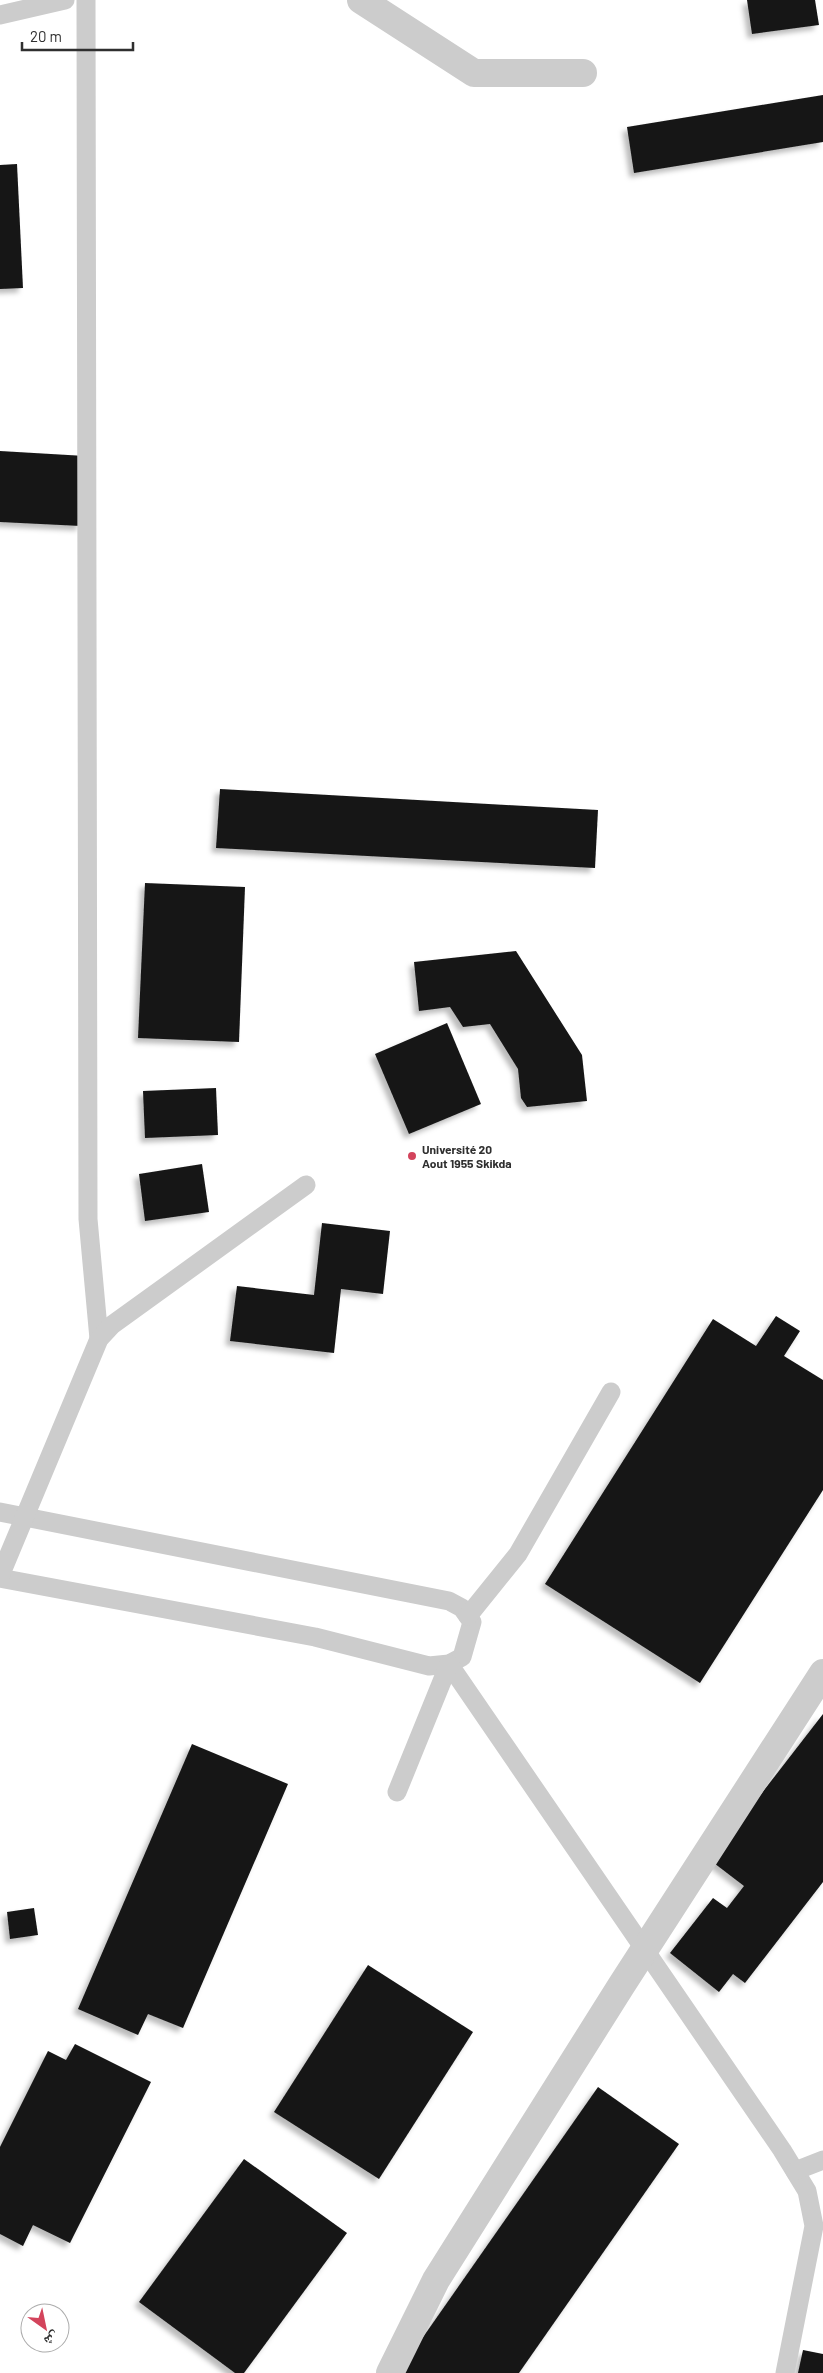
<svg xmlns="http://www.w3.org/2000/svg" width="823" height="2373" font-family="Barlow,'Noto Naskh Arabic',sans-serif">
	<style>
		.building { fill: #161616; filter: url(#shadow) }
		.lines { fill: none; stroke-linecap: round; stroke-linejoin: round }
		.service { stroke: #ccc; stroke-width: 19 }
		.minor { stroke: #ccc; stroke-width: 28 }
		.poi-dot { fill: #d3445c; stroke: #fff; stroke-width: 2 }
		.labels { text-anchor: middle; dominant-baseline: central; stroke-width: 5; stroke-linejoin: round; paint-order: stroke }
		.poi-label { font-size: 12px; font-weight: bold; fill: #2f2f2f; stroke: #fff; text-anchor: start }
	</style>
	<defs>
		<filter id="shadow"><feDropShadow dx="-4.5" dy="4.5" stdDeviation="2.5" flood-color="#0004"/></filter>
	</defs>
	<rect width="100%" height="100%" fill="#fff"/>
	<g class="building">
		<path d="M747 0H815L819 25 752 34Z"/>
		<path d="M823 95V142L634 173 627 127Z"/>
		<path d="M17 164 23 288 0 289V165Z"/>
		<path d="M0 451 85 456 81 526 0 522Z"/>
		<path d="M220 789 598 810 595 868 216 848Z"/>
		<path d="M145 883 245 887 239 1042 138 1038Z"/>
		<path d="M516 951 582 1055 587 1101 527 1107 521 1098 518 1069 490 1024 463 1027 450 1007 419 1011 414 962Z"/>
		<path d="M447 1023 481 1104 409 1134 375 1054Z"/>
		<path d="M216 1088 218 1135 145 1138 143 1091Z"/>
		<path d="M202 1164 209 1212 145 1221 139 1174Z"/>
		<path d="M322 1223 390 1231 383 1294 341 1289 334 1353 230 1341 237 1286 314 1295Z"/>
		<path d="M776 1316 800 1331 784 1356 823 1380V1490L700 1683 545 1584 713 1319 756 1346Z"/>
		<path d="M823 1714V1882L745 1983 733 1974 719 1992 670 1953 713 1898 727 1908 744 1886 710 1860Z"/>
		<path d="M192 1744 288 1784 183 2028 148 2014 138 2035 78 2009Z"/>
		<path d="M34 1908 38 1935 10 1939 7 1912Z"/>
		<path d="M368 1965 473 2032 379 2179 274 2112Z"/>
		<path d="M75 2044 151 2082 70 2243 33 2225 23 2246 0 2234V2147L48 2051 66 2060Z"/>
		<path d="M598 2087 679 2144 519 2373H405L400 2370Z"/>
		<path d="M244 2159 347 2233 244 2373H235L139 2302Z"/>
		<path d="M803 2350 823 2354V2373H798Z"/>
	</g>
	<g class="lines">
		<g class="service">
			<path d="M86 0 88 1219 99 1339"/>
			<path d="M0 15 65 0"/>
			<path d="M0 1512 449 1601 462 1608 472 1622 462 1657 449 1664 429 1666 315 1637 0 1578"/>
			<path d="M0 1576 99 1339 112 1325 306 1185"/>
			<path d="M468 1616 518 1554 611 1392"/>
			<path d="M449 1664 782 2150 807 2191 814 2226 785 2373"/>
			<path d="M397 1792 449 1664"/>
			<path d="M795 2171 823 2160"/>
		</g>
		<g class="minor">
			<path d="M361 0 474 73H583"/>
			<path d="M390 2373 436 2280 621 1986 823 1673"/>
		</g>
	</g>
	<circle class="poi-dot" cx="412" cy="1156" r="5"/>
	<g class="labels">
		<g class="poi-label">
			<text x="422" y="1149">Université 20<tspan x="422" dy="14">Aout 1955 Skikda</tspan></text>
		</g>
	</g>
	<g transform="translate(45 2328) rotate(147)"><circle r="24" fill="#ffffff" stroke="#acacac"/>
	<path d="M0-4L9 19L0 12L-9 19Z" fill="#d3445c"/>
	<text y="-8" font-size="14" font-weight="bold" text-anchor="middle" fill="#2f2f2f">ش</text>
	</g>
	<path d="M22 42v8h111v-8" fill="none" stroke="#2f2f2f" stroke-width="2.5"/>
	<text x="30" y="42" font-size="15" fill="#2f2f2f" stroke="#ffffff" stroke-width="4" paint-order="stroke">20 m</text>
</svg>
